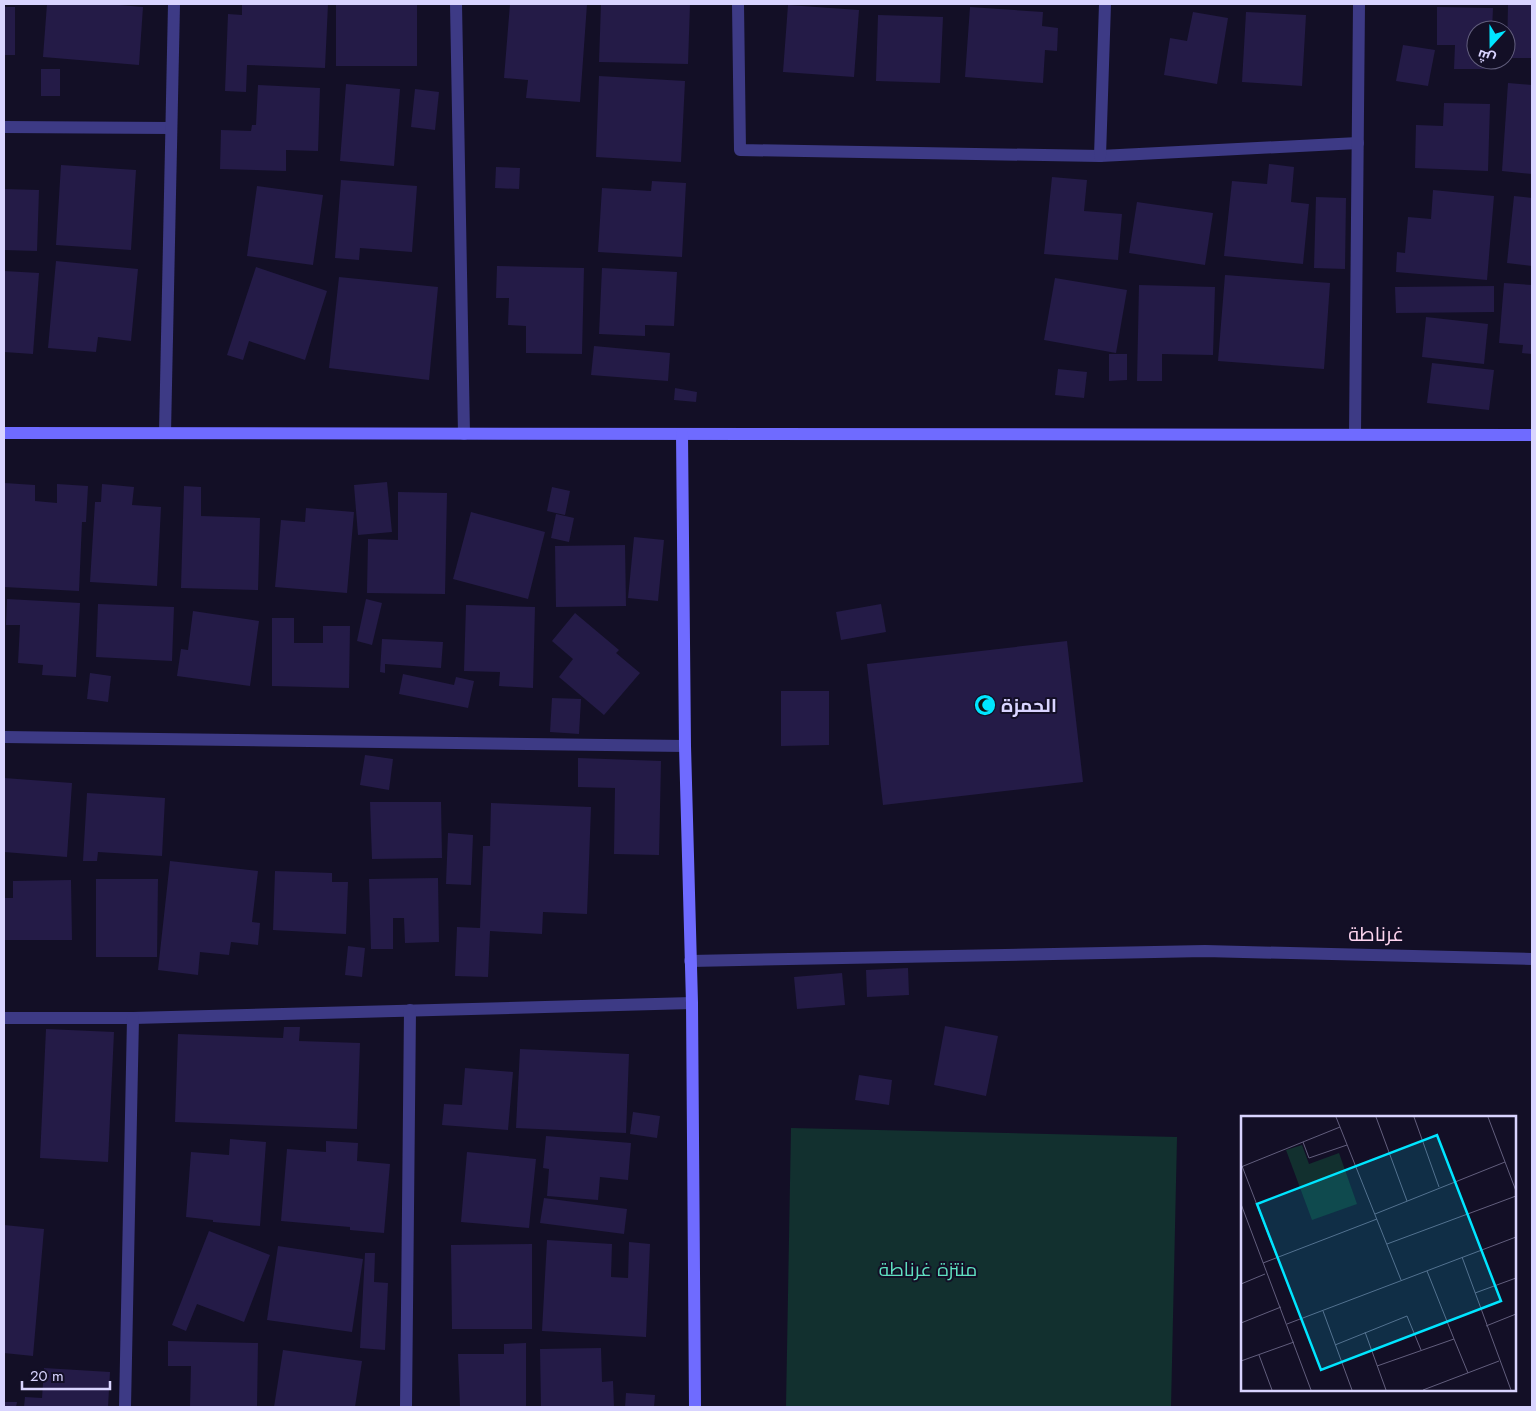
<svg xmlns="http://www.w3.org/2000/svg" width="1536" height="1411" font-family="Jost,Cairo,sans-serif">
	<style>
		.green { fill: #12302f }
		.building { fill: #241b47 }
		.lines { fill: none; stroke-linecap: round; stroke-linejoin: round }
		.street { stroke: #3d3a85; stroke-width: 12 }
		.secondary { stroke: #6f6bff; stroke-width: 12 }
		.labels { text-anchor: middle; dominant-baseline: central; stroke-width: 4; stroke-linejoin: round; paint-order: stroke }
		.poi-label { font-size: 19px; font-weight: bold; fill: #d9d4ff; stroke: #130f26; text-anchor: start }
		.park-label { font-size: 19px; fill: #5fe0c0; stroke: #130f26 }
		.neighbourhood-label { font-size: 20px; fill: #ffd6f0; stroke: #130f26 }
		.inset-road { fill: none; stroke: #625e7d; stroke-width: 1 }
		.view { fill: #00e5ff; fill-opacity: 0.15; stroke: #00e5ff; stroke-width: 2.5 }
		.inset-edge { fill: none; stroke: #d9d4ff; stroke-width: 2.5 }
	</style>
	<rect width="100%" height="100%" fill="#130f26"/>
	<path class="green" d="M791 1128 1177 1137 1171 1407H786Z"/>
	<g class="building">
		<path d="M47 4H108L143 7 139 65 43 57Z"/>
		<path d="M242 4H328L325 68 247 65 246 92 225 91 228 14 242 15Z"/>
		<rect x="336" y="4" width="81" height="62"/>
		<path d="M510 4H587L580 102 526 98 528 80 504 78Z"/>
		<path d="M601 4H690L688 64 599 62Z"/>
		<path d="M1508 4H1532V58H1507Z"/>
		<path d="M788 5 859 10 854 77 783 72Z"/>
		<rect x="4" y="7" width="11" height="48"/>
		<path d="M970 7 1043 12 1042 26 1058 28 1057 51 1045 50 1043 83 965 77Z"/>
		<path d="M1437 7 1493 8 1492 30H1476V60H1492V69H1454L1455 45H1437Z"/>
		<path d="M1193 12 1228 18 1217 84 1164 75 1170 38 1187 41Z"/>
		<path d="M1246 12 1306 15 1302 86 1242 82Z"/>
		<path d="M878 15 943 17 940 83 876 81Z"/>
		<path d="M1403 45 1435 50 1428 86 1396 81Z"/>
		<rect x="41" y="69" width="19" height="27"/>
		<path d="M599 76 685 81 681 162 596 157Z"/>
		<path d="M1508 83 1532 85V174L1502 171Z"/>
		<path d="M346 84 400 89 394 166 340 161Z"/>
		<path d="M258 85 320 88 318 151 286 150V171L220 169 221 130 251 131 252 125H256Z"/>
		<path d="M415 89 439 92 435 130 411 127Z"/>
		<path d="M1444 103 1490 104 1488 171 1415 168 1416 125 1443 126Z"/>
		<path d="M1269 164 1294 167 1291 202 1309 204 1303 264 1224 256 1232 181 1267 184Z"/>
		<path d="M61 165 136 170 131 250 56 245Z"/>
		<path d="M496 167 520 168 519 189 495 188Z"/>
		<path d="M1052 177 1087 180 1084 211 1122 214 1118 260 1044 254Z"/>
		<path d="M341 180 417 186 412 252 360 248 359 260 335 258Z"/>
		<path d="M652 181 686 183 682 257 598 252 602 188 651 191Z"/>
		<path d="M257 186 323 195 313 265 247 256Z"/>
		<path d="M4 189 39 190 37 251 4 250Z"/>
		<path d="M1433 190 1494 196 1487 280 1396 272 1397 252 1405 253 1408 217 1431 219Z"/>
		<path d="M1514 196 1532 198V266L1507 263Z"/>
		<path d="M1316 197 1346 198 1345 269 1314 268Z"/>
		<path d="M1137 202 1213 213 1205 265 1129 253Z"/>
		<path d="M56 261 138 269 131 341 98 337 96 352 48 348Z"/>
		<path d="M497 266 584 268 582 354 526 353V326L508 325 509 298H496Z"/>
		<path d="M256 267 327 291 305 360 249 341 243 360 227 355Z"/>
		<path d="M602 268 677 272 674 326 645 325V336L599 334Z"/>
		<path d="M4 271 39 273 33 354 4 352Z"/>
		<path d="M1225 275 1330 283 1324 369 1218 361Z"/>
		<path d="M339 277 438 287 429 380 329 368Z"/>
		<path d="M1055 278 1127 290 1116 353 1044 340Z"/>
		<path d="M1504 283 1532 285V354L1522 353 1523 345 1499 343Z"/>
		<path d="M1139 285 1215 287 1213 355 1162 354V381H1137Z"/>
		<path d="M1494 286V312L1396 313 1395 287Z"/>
		<path d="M1426 317 1488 324 1484 364 1422 357Z"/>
		<path d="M594 346 670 353 668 381 591 375Z"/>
		<path d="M1109 354H1127V380L1109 381Z"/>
		<path d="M1432 363 1494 370 1489 410 1427 403Z"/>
		<path d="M1058 369 1087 372 1084 398 1055 395Z"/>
		<path d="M675 388 697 392 696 402 674 400Z"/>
		<path d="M387 482 392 532 358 535 354 485Z"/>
		<path d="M4 483 35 485V501L57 503V484L88 486 86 522H82L79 591 4 587Z"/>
		<path d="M102 484 134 487 132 505 161 507 157 586 90 582 95 502H101Z"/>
		<path d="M184 486 201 487V516L260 518 258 590 181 588Z"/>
		<path d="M552 487 570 491 565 515 547 511Z"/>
		<path d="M398 492 447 493 445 594 367 593 368 539 398 540Z"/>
		<path d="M306 508 354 512 347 593 275 587 281 520 305 522Z"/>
		<path d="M471 512 545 532 528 599 453 579Z"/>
		<path d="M556 514 574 518 569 542 551 538Z"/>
		<path d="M634 537 664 540 658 601 628 598Z"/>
		<path d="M625 545 626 606 556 607 555 546Z"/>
		<path d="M7 599 80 603 76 677 42 675 43 665 18 663 20 625H6Z"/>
		<path d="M366 599 382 603 372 645 357 641Z"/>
		<path d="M98 604 174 607 172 661 96 657Z"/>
		<path d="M881 604 886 632 841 640 836 612Z"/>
		<path d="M466 605 535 607 533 688 499 686 500 672 464 671Z"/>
		<path d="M193 611 259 621 250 686 177 676 181 649 188 650Z"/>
		<path d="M575 613 619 650 616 653 640 673 604 715 559 677 573 659 552 641Z"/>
		<path d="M272 618H294V643H323V626H350L349 688 272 686Z"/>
		<path d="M382 639 443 642 441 668 385 664V673L380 672Z"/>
		<path d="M1067 641 1083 782 883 805 867 664Z"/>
		<path d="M90 673 111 676 108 702 87 699Z"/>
		<path d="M403 674 454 685 456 677 474 681 468 708 399 694Z"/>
		<path d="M781 691H829V745L781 746Z"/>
		<path d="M552 698 581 699 579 734 550 732Z"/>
		<path d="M365 755 393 759 389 790 360 785Z"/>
		<path d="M578 758 661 761 659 855 614 854 615 788 578 787Z"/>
		<path d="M4 778 72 783 67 857 4 852Z"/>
		<path d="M87 793 165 798 162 856 98 852 97 861H83Z"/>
		<path d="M370 802H441L442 858 372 859Z"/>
		<path d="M491 803 591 807 587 914 543 912 542 934 490 931 488 977 455 976 457 927 480 928 483 846H490Z"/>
		<path d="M448 833 473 835 471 885 446 884Z"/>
		<path d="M170 861 258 871 252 922 260 923 258 945 231 942 229 955 200 952 198 975 158 970Z"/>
		<path d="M275 871 332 873V882H348L346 934 273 930Z"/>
		<path d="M438 878 439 942 405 943 404 918H393V949H371L369 879Z"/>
		<path d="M96 879H158L157 957H96Z"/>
		<path d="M71 880 72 940H4V898H13V881Z"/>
		<path d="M348 946 365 948 362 977 345 975Z"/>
		<path d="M908 968 909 995 867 997 866 970Z"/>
		<path d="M842 973 845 1005 797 1009 794 977Z"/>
		<path d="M945 1026 998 1036 986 1096 934 1085Z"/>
		<path d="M284 1027H300L299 1041 360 1043 357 1129 175 1122 178 1034 283 1038Z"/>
		<path d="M46 1029 114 1032 108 1162 40 1158Z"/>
		<path d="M520 1049 629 1054 626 1133 516 1128Z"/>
		<path d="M465 1068 513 1072 508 1130 442 1125 444 1104 462 1105Z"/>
		<path d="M859 1075 892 1080 889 1105 855 1100Z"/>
		<path d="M633 1112 660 1116 657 1138 630 1134Z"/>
		<path d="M546 1136 631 1143 628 1180 600 1177 598 1200 547 1196 549 1169 543 1168Z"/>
		<path d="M230 1139 266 1142 260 1226 213 1222V1220L186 1217 191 1152 229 1155Z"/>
		<path d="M326 1141 358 1143 357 1161 390 1164 384 1233 350 1230V1227L281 1221 287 1149 326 1152Z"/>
		<path d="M467 1152 536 1159 529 1228 461 1222Z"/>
		<path d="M544 1198 627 1209 624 1234 540 1223Z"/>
		<path d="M4 1225 44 1229 33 1356 4 1353Z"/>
		<path d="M209 1231 270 1255 244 1322 197 1304 186 1331 172 1325Z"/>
		<path d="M547 1240 612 1244 611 1277 628 1278 629 1242 650 1244 646 1337 542 1331Z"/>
		<path d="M532 1244V1329H452L451 1245Z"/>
		<path d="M278 1246 363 1259 352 1332 267 1320Z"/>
		<path d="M365 1253H375L374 1282 388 1283 385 1350 360 1348Z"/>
		<path d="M168 1341 258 1343 257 1407H190L191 1366H168Z"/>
		<path d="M526 1343V1407H460L458 1354H504V1344Z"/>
		<path d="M601 1348 602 1382 613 1381 614 1407H541L540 1349Z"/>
		<path d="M283 1350 362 1361 355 1407H274Z"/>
		<path d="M44 1368 110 1372 108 1407H24L25 1397 42 1398Z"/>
		<path d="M626 1393 655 1395 654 1407H625Z"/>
		<path d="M4 1402H17L16 1407H4Z"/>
	</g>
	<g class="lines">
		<g class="street">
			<path d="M456 4 464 434"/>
			<path d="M738 4 740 150 1100 156 1358 143"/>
			<path d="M4 127 171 128"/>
			<path d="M1100 156 1105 4"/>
			<path d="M165 433 174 4"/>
			<path d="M1355 434 1359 4"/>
			<path d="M4 737 685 746"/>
			<path d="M690 961 1205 951 1532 959"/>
			<path d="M4 1018H133L692 1003"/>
			<path d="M125 1407 133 1018"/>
			<path d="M406 1407 410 1010"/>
		</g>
		<g class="secondary">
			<path d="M4 433 1532 435"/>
			<path d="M682 434 685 746 692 1003 695 1407"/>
		</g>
	</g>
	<defs>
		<g id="mosque-disc" transform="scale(1.125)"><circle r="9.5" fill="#00e5ff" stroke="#130f26"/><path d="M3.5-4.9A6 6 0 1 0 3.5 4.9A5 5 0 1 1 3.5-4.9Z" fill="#111"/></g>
	</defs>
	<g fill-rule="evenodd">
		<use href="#mosque-disc" x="985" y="705"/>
	</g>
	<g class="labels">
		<g class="poi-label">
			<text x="1001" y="705">الحمزة</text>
		</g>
		<g class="park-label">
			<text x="928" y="1269">منتزة غرناطة</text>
		</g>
		<g class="neighbourhood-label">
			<text x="1376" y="934">غرناطة</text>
		</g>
	</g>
	<g transform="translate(1241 1116)">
		<rect width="275" height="275" fill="#130f26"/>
		<path d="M61 29 68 48 98 37 116 88 71 104 45 34Z" fill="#12302f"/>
		<path class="inset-road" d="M95 1 160 164M135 1 166 85M173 1 198 71M247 1 275 75M62 26 68 42 106 29M1 50 36 141M0 51 99 11M0 88 70 274M134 98 264 46M146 128 275 80M221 141 270 274M22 147 136 103M186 155 213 223M0 168 24 158M234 177 275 162M82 195 111 274M0 207 40 191M46 208 275 121M245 210 275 198M124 216 145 274M94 229 166 200 180 234M18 239 31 274M0 245 53 226M136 250 213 223 227 257M182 274 258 245"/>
		<path class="view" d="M196 19 260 185 80 254 16 88Z"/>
		<rect width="275" height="275" class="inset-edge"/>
	</g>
	<rect width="1536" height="1411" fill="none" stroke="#d9d4ff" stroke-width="10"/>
	<g transform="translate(1491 45) rotate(201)"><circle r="24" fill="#130f26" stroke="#625e7d"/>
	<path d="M0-4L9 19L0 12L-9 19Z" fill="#00e5ff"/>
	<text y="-8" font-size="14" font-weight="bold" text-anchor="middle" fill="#d9d4ff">ش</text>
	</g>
	<path d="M22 1381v8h88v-8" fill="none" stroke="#d9d4ff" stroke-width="2.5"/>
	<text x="30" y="1381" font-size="15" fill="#d9d4ff" stroke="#130f26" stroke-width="4" paint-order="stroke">20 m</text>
</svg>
